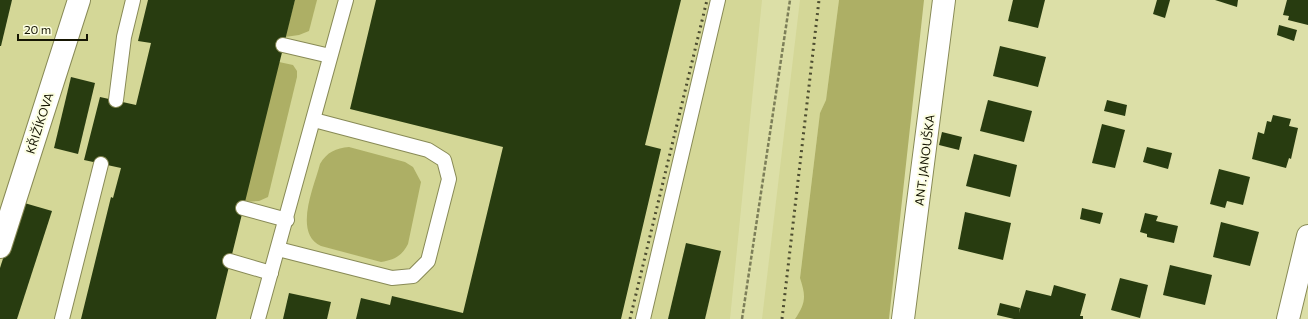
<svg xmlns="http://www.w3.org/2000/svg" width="1308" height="319" font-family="Commissioner,sans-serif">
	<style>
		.built { fill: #d4d797 }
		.green { fill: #adaf65 }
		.building { fill: #283c10 }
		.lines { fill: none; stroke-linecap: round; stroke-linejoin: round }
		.lane-casing { stroke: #888a56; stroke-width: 16 }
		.street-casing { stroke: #888a56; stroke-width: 24 }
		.path { stroke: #7d7f59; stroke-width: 2.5; stroke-dasharray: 4 2; stroke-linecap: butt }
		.lane { stroke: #fff; stroke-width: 14 }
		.street { stroke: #fff; stroke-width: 22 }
		.rail { stroke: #4d4d30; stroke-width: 3; stroke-dasharray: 2 4; stroke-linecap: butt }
		.labels { text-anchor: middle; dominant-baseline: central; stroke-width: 4; stroke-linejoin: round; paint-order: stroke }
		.street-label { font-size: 12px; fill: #161603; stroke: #fcfee2 }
	</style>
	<rect width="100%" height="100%" fill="#dcdfa7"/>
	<g class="built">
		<path d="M0 0H762L730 319H0Z"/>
		<path d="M800 0H839L826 100 820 113 800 277 805 293 803 307 795 319H762Z"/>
	</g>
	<g class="green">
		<path d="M295 0H317L309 31 299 35 285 37Z"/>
		<path d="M839 0H924L889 319H795C806 303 806 296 800 278L820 113 826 100Z"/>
		<path d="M279 62 293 65 297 71V77L268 197 259 201 244 202Z"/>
		<path d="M349 147 405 162 413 167 421 182 408 244C402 256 394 260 381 262L321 246C293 233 314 187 320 164 327 152 336 148 349 147Z"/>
	</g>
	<g class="building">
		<path d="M0 0H12L1 46H0Z"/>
		<path d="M148 0H295L216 319H81L111 197 113 198 121 168 84 160 100 97 136 105 151 43 138 41Z"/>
		<path d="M376 0H681L645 145 661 149 621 319H356L361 298 390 305 392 296 463 313 503 147 350 109Z"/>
		<path d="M1013 0H1045L1038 28 1008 21Z"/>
		<path d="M1157 0H1170L1165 18 1153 14Z"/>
		<path d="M1215 0H1238L1237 7Z"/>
		<path d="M1287 0H1308V25L1288 20 1289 16 1283 15Z"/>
		<path d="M1279 25 1297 30 1294 41 1277 35Z"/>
		<path d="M1000 46 1046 57 1038 87 993 76Z"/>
		<path d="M71 77 95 83 78 154 54 148Z"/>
		<path d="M988 100 1032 111 1024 142 980 131Z"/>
		<path d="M1107 100 1127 105 1125 116 1104 111Z"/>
		<path d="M1273 115 1291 119 1289 126 1298 128 1291 159 1289 158 1286 168 1252 159 1258 132 1264 134 1267 121 1271 122Z"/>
		<path d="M1102 124 1125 130 1115 168 1092 163Z"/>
		<path d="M942 132 962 137 959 150 939 145Z"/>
		<path d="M1147 147 1172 153 1168 169 1143 162Z"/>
		<path d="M974 154 1017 165 1010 197 966 186Z"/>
		<path d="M1219 169 1250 177 1243 205 1227 201 1225 208 1210 204Z"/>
		<path d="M21 202 52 211 17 319H0V268Z"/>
		<path d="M1082 208 1103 213 1100 224 1080 219Z"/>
		<path d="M965 212 1011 223 1003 260 958 249Z"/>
		<path d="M1145 213 1158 216 1156 221 1178 226 1174 243 1147 237V234L1140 232Z"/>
		<path d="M1221 222 1259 232 1250 266 1213 257Z"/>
		<path d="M686 243 721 251 705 319H668Z"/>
		<path d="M1170 265 1212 275 1205 305 1163 295Z"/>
		<path d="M1120 278 1148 285 1140 318 1111 310Z"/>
		<path d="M1054 285 1086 294 1080 316H1083V319H1014L997 315 1000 303 1020 308 1019 313 1026 290 1051 296Z"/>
		<path d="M289 293 331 302 327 319H283Z"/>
	</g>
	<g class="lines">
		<g class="lane-casing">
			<g id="lane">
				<path d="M283 45 330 56"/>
				<path d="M116 100 124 37 133 0"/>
				<path d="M243 208 287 220"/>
				<path d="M278 249 392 278 413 276 428 261 449 179 444 160 428 150 314 120"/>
				<path d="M230 261 271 273"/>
				<path d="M62 319 101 164"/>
				<path d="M258 319 346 0"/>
				<path d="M643 319 718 0"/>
			</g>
		</g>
		<g class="street-casing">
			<g id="street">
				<path d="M0 247 79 0"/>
				<path d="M903 319 944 0"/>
				<path d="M1288 319 1308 236"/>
			</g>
		</g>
		<path class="path" d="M742 319 790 0"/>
		<use href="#lane" class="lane"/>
		<use href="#street" class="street"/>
		<g class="rail">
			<path d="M630 319 707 0"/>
			<path d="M782 319 819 0"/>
		</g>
	</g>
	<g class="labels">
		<g class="street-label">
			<text transform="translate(39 123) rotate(-72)">KŘIŽÍKOVA</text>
			<text transform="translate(924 160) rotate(-83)">ANT. JANOUŠKA</text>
		</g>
	</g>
	<path d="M18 34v6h69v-6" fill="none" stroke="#161603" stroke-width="2"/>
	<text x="24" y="34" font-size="12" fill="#161603" stroke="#fcfee2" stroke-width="3" paint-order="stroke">20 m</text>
</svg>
